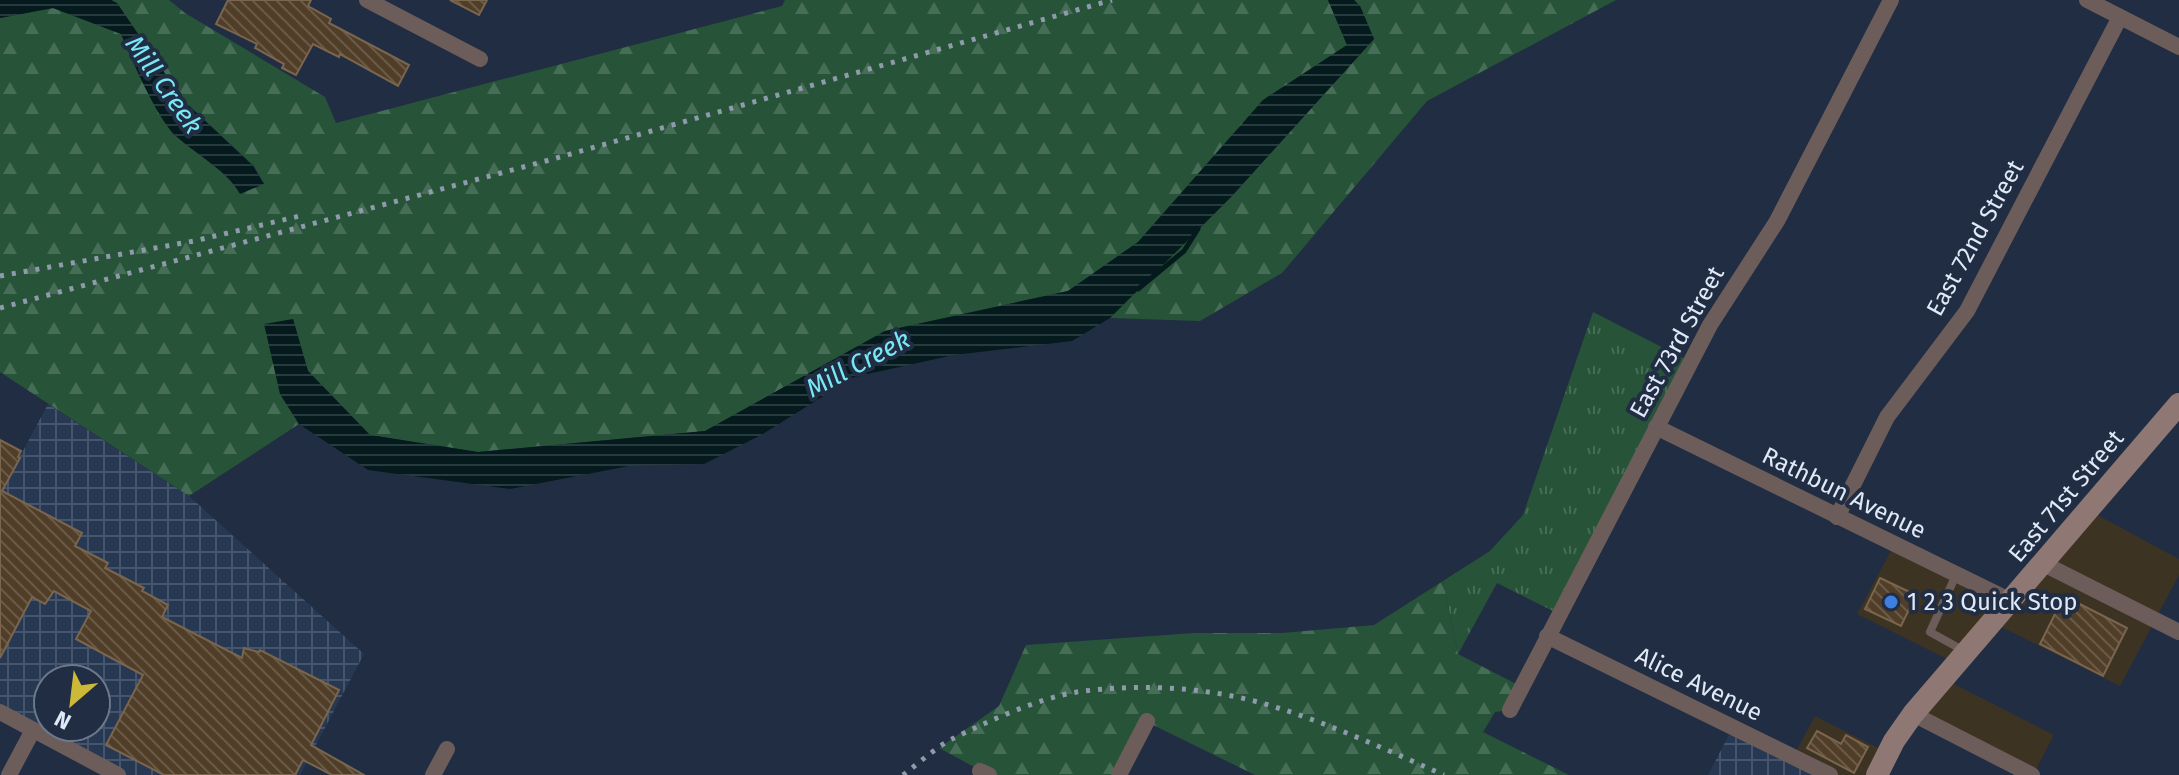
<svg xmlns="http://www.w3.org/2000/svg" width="2179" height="775" font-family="'Fira Sans',sans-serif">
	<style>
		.commercial { fill: #3d3323 }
		.industrial { fill: url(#industrial-grid); fill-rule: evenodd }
		.grass { fill: url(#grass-tufts) }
		.forest { fill: url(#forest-firs) }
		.water { fill: url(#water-rules) }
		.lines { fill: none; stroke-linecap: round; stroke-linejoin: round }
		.stream { stroke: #041a1c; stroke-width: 5 }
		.building { fill: url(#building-back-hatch); stroke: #7a654e; stroke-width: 2 }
		.lane { stroke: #6c5d5a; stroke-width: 8 }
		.street { stroke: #6c5d5a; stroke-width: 16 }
		.secondary { stroke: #8f7873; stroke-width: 22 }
		.rail { stroke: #8f9aab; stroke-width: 5; stroke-dasharray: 4 8; stroke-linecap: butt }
		.shop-dot { fill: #3f7fe0; stroke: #202d43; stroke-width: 3 }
		.labels { text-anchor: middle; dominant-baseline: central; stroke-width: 8; stroke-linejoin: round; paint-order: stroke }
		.street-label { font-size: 24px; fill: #e0e9f7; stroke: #202d43 }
		.poi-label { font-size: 24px; fill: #e0e9f7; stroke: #202d43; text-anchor: start }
		.water-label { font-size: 26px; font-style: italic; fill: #79e7f4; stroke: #202d43 }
	</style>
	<defs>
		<pattern id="industrial-grid" width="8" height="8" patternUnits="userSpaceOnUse" patternTransform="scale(2)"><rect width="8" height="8" fill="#273852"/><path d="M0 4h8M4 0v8" fill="none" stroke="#46556c"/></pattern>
		<pattern id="grass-tufts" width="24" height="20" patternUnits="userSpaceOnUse" patternTransform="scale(2)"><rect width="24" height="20" fill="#275439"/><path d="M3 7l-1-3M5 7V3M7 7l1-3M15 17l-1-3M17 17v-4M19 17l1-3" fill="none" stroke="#466d56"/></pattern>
		<pattern id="forest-firs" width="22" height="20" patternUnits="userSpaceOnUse" patternTransform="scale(2)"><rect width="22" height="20" fill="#275439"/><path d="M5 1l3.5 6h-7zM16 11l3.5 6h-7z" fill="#466d56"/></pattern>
		<pattern id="water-rules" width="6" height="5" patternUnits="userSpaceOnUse" patternTransform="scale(2)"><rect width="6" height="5" fill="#041a1c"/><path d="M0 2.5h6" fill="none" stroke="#283b3e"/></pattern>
		<pattern id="building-back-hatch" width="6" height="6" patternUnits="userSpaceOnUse" patternTransform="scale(2)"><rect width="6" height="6" fill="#513e28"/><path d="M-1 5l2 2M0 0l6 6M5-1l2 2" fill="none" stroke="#6a5a48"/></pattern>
	</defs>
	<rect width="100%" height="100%" fill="#202d43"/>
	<g class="commercial">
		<path d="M2088 510 2179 559V575L2120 686 1993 623 1957 664 1857 614 1894 545 2012 601Z"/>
		<path d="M1944 679 2054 735 2033 775 1913 714Z"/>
		<path d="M1815 716 1888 753 1877 775H1830L1793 757Z"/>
	</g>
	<g class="industrial">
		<path d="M48 404 189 496 364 654 300 775H118L0 712V494ZM48 679H96V727H48Z"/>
		<path d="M1733 727 1830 775H1708Z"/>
	</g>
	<path class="grass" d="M1593 312 1691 362 1559 614 1497 583 1458 654 1443 581 1490 551 1523 515Z"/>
	<g class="forest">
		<path d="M111 0H169L185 13 325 97 336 123 782 6 785 0H1328L1347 45 1263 100 1138 242 1068 291 885 331 705 431 478 452 370 435 308 371 293 319 280 394 299 424 189 496 0 372V18L53 8 121 34 139 76 172 133 232 180 264 184 254 166 183 100 117 3Z"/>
		<path d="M1354 0H1616L1427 101 1282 273 1200 321 1110 318 1231 197 1374 39 1360 6Z"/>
		<path d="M1443 581 1458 654 1522 687 1510 710 1495 712 1483 732 1569 775H1255L1147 722 1119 775H989L939 748 999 706 1026 645 1194 633H1282L1374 625Z"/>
	</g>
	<g class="water">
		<path d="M0 0H111L117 3 183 100 253 166 264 184 240 194C225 168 196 155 175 135 155 116 133 60 121 34L53 8 0 18Z"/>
		<path d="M1328 0H1354L1360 6 1374 39 1231 197 1110 318 1072 341 954 355 854 377 761 435 704 464 629 466 510 489 368 470 299 424 280 394 264 324 293 319 308 371 370 435 478 452 705 431 885 331 1068 291 1138 242 1263 100 1347 45Z"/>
	</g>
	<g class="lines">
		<path class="stream" d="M1138 289 1184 251 1198 229"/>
	</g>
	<g class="building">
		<path d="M228 0H311L308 6 331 19 329 23 409 65 398 86 340 54 339 57 313 44 296 75 282 68 284 64 255 48 257 44 216 24Z"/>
		<path d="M450 0H487L479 15Z"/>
		<path d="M0 440 21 451 18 457 20 458 2 491 82 533 75 546 108 563 105 568 144 588 142 591 168 605 162 617 242 658 244 648 259 652 260 650 339 690 311 745 364 775H332L303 760 295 775H164L106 745 143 675 76 639 91 611 54 591 45 604 32 597 0 658Z"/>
		<path d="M1880 578 1916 595 1901 626 1865 609Z"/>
		<path d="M2064 596 2127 628 2103 676 2040 644Z"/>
		<path d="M1817 731 1841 744 1846 735 1868 747 1854 773 1807 748Z"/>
	</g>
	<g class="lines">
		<path class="lane" d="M1956 575 1930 632 1966 652"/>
		<g class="street">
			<path d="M367 0 480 59"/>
			<path d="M2087 0 2179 47"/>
			<path d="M1656 427 2011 601"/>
			<path d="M1837 517 1887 417 1967 311 2120 17"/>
			<path d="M2042 563 2179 632"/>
			<path d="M1547 636 1830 775"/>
			<path d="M1510 710 1710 325 1777 221 1891 0"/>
			<path d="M0 712 118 775"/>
			<path d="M1913 714 2032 775"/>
			<path d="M980 771 989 775"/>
			<path d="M9 775 33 730"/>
			<path d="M433 775 447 749"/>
			<path d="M1119 775 1147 721"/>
		</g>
		<path class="secondary" d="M1877 775 1894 741 1913 714 2179 404"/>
		<g class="rail">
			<path d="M0 276 194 241 304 215"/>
			<path d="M0 308 553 159 1112 0"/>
			<path d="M903 775C919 763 935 748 952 739 986 722 1039 698 1077 692 1142 683 1212 687 1275 707 1333 725 1389 751 1444 775"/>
		</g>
	</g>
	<circle class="shop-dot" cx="1891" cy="602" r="8"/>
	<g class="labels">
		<g class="street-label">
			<text transform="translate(1975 238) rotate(-61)">East 72nd Street</text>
			<text transform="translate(1677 342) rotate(-61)">East 73rd Street</text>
			<text transform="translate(1844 493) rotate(26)">Rathbun Avenue</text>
			<text transform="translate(2066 496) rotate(-50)">East 71st Street</text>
			<text transform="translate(1699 684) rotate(26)">Alice Avenue</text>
		</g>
		<g class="poi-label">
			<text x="1907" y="602">1 2 3 Quick Stop</text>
		</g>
		<g class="water-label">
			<text transform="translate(164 85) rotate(55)">Mill Creek</text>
			<text transform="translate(858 364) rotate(-28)">Mill Creek</text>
		</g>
	</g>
	<g transform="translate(72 703) rotate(208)"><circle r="38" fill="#202d43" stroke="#6d788b" stroke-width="2"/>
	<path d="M0-6L14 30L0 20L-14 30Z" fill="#cdb938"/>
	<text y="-12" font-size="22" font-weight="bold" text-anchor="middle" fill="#e0e9f7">N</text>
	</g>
</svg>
